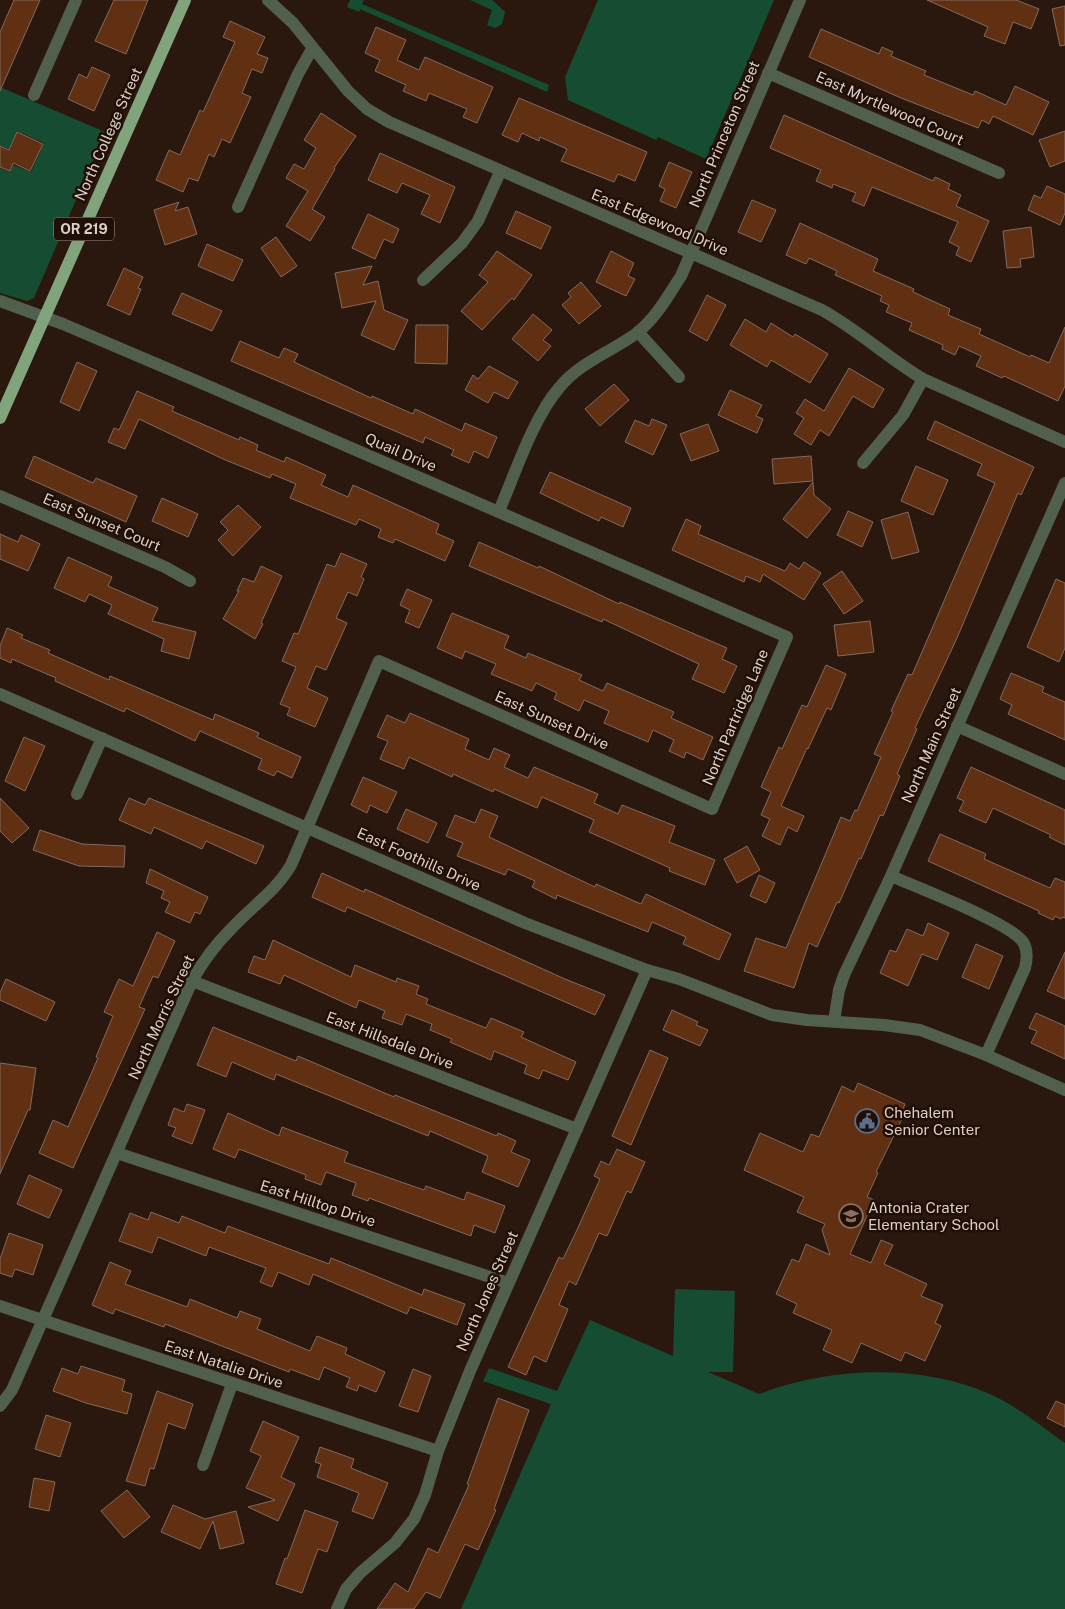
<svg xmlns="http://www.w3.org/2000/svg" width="1065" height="1609" font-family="'Public Sans',sans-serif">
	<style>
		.green { fill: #164c32 }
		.building { fill: #613013; stroke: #816a5e }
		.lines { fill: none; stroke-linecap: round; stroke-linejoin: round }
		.minor { stroke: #50604d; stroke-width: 12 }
		.major { stroke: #82a47c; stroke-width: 12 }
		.labels { text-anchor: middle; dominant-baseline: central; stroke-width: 5; stroke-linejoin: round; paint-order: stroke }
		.shield { fill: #200f06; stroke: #a3958d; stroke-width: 1 }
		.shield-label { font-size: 14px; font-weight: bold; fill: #dbcec7 }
		.street-label { font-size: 15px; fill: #dbcec7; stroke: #200f06 }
		.poi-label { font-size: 15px; fill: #dbcec7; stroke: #200f06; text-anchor: start }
	</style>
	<rect width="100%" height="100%" fill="#2a180e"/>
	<g class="green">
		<path d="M350 0H364L362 4 549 85 547 92 360 9 359 12 347 7Z"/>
		<path d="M470 0H492L505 12 502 24 495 28 487 25 492 10Z"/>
		<path d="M598 0H774L706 159 658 137 656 140 568 100 565 77Z"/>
		<path d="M0 87 105 132 34 298 27 301 0 293V168L10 172 13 165 31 172 44 143 17 131 9 149 1 146 0 147Z"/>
		<path d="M675 1289 735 1291 733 1372H708L759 1394C831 1367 920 1363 992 1395 1018 1407 1042 1427 1065 1443V1609H461L551 1404 483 1381 489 1368 557 1391 590 1320 673 1356Z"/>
	</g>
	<g class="building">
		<path d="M14 0H40L0 91V32Z"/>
		<path d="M114 0H148L126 54 95 41Z"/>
		<path d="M927 0H1016L1039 9 1031 29 1013 22 1005 44 984 36 988 27Z"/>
		<path d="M1065 6V45L1060 46 1052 9Z"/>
		<path d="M230 21 265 37 257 54 268 58 262 73 252 69 242 93 251 97 230 143 222 139 214 157 209 154 198 181 189 178 183 192 156 180 169 150 180 155 200 110 203 112 223 68 235 42 223 37Z"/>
		<path d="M376 27 406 40 397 60 419 70 425 57 493 87 477 123 463 117 467 109 429 93 426 101 403 91 406 85 375 71 380 60 365 53Z"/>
		<path d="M821 29 879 54 882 47 893 52 891 56 926 71 924 75 973 95 975 91 1006 105 1015 86 1049 102 1033 135 993 116 989 124 982 120 978 128 901 98 809 57Z"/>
		<path d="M92 67 110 75 94 111 68 99 79 74 87 78Z"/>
		<path d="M519 98 647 152 635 181 618 174 614 182 561 161 567 149 540 137 539 141 522 133 518 142 502 135Z"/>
		<path d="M321 113 356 136 334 168 335 169 312 209 325 217 310 241 286 226 308 191 286 178 294 164 304 169 316 148 304 140Z"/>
		<path d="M784 115 933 181 935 177 950 184 948 189 961 195 956 206 989 221 971 262 956 255 959 247 949 242 958 222 872 187 864 206 852 201 856 193 833 184 832 188 816 181 821 170 770 148Z"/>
		<path d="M1065 131V161L1050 167 1039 140Z"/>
		<path d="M17 132 43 144 30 171 13 163 10 171 0 167V146L9 150Z"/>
		<path d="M380 153 455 187 440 223 421 214 430 195 402 183 397 193 368 180Z"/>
		<path d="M669 162 692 172 676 208 660 201 665 189 659 186Z"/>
		<path d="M1047 186 1065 194V213L1060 225 1028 210 1034 195 1041 198Z"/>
		<path d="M752 200 776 210 761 242 738 232Z"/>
		<path d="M179 202 175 211 188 207 197 234 165 245 154 210Z"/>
		<path d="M516 211 551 227 541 249 506 233Z"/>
		<path d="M368 214 399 229 393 243 384 239 375 259 352 248Z"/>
		<path d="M800 223 878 259 873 271 914 289 913 292 950 309 948 315 981 329 979 334 1030 357 1031 355 1049 363 1065 327V386L1058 401 1004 376 1002 378 976 366 981 356 959 346 955 355 942 349 943 345 909 330 912 323 886 312 889 305 880 301 882 296 835 275 837 271 809 258 806 264 786 255Z"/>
		<path d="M1031 227 1034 257 1020 259 1021 267 1007 268 1003 231Z"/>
		<path d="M276 237 297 266 281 277 261 248Z"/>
		<path d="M207 244 243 260 233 281 198 266Z"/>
		<path d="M497 251 532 275 514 300 512 298 482 330 461 311 488 282 479 275Z"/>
		<path d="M611 251 634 263 628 276 635 279 626 296 596 282Z"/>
		<path d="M372 266 363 285 378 281 384 310 408 320 394 350 361 335 376 301 342 308 335 273Z"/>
		<path d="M124 268 143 277 138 288 141 289 130 315 107 305Z"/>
		<path d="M581 282 601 306 579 324 562 305 571 297 568 293Z"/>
		<path d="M182 293 222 311 212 331 172 314Z"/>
		<path d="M707 295 726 305 707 341 689 331Z"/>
		<path d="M533 314 552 330 543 340 551 346 538 361 512 339Z"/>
		<path d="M745 319 766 332 771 323 793 337 795 334 828 354 810 383 771 360 767 367 730 345Z"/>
		<path d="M416 325H448L447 364 415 363Z"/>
		<path d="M240 341 279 358 284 348 298 354 294 362 371 398 372 396 413 414 415 409 462 431 465 423 497 437 488 458 474 451 469 463 451 455 454 450 425 437 423 443 231 361Z"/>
		<path d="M77 362 97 371 79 411 60 402Z"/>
		<path d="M489 366 518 382 508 399 494 392 488 403 465 390 473 375 478 379Z"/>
		<path d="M849 368 884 389 873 408 853 396 829 436 820 430 811 445 794 434 804 418 796 413 805 399 824 411Z"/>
		<path d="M614 384 629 400 600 426 585 409Z"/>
		<path d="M730 390 762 405 756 416 763 419 757 433 718 415Z"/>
		<path d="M137 391 174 407 172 411 239 440 240 437 258 445 256 450 284 462 286 457 326 475 321 485 348 497 353 485 439 524 436 533 454 541 445 561 395 539 393 543 378 537 381 529 359 519 356 525 290 498 296 484 272 474 270 478 223 459 139 419 125 449 108 442 114 428 119 430Z"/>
		<path d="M652 419 667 425 653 455 625 442 635 420 649 426Z"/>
		<path d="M935 421 1034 467 1021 495 1018 493 957 638 915 728 917 729 897 774 900 776 883 816 880 815 861 859 859 858 839 903 837 902 817 947 809 943 794 988 744 971 756 938 786 948 841 817 850 821 855 810 857 811 881 757 874 754 893 712 891 711 908 674 912 675 995 483 977 475 982 464 927 439Z"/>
		<path d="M708 424 719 451 691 461 680 434Z"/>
		<path d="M34 456 93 483 96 478 137 496 126 522 25 477Z"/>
		<path d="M811 456 813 481 774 484 772 459Z"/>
		<path d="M916 466 948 480 933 515 901 501Z"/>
		<path d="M550 472 631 508 623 527 601 517 599 521 540 493Z"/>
		<path d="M813 482 814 495 831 509 807 538 783 519Z"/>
		<path d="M162 498 198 514 188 537 152 521Z"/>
		<path d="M238 505 261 527 233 556 218 540 228 530 220 522Z"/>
		<path d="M848 511 873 522 862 547 837 535Z"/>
		<path d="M908 512 919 552 892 559 881 520Z"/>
		<path d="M686 519 701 526 698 534 785 571 790 563 799 569 804 562 821 573 804 600 763 574 760 582 746 576 744 582 672 550Z"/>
		<path d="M0 534 18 542 21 535 40 544 28 571 0 559Z"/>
		<path d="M479 542 538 568 539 566 619 604 620 602 727 648 722 659 737 666 724 693 692 679 699 664 603 619 602 622 469 566Z"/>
		<path d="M341 553 367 564 361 577 364 579 357 596 348 592 336 618 347 623 326 670 316 666 307 688 328 698 315 727 287 715 290 708 280 704 296 667 282 661 294 633 298 634 327 564 335 567Z"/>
		<path d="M68 557 112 577 108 586 158 608 152 621 196 632 189 659 161 651 164 639 108 614 112 605 89 594 85 602 54 588Z"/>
		<path d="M261 566 282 576 261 623 263 624 255 639 223 619 239 591H237L243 578 254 582Z"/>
		<path d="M842 571 863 601 844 614 823 584Z"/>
		<path d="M1056 579 1065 583V648L1059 662 1027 647Z"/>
		<path d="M407 589 432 600 419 628 405 622 410 610 400 605Z"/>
		<path d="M452 613 509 636 504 648 526 658 528 653 582 675 579 680 603 691 607 683 674 712 671 718 713 737 703 760 686 752 684 758 669 751 674 740 653 730 648 742 604 723 609 711 584 700 579 711 554 699 557 693 536 683 532 691 491 674 496 664 465 651 462 659 437 648Z"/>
		<path d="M870 621 874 652 838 656 834 625Z"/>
		<path d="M7 628 23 635 21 638 50 650 48 653 109 680 110 676 213 720 215 714 259 733 257 737 301 757 292 778 277 771 274 776 258 769 262 759 200 731 195 741 126 708 124 712 55 681 56 678 12 659 11 663 0 658V646Z"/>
		<path d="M826 665 846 674 831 710 827 708 808 749 807 748 781 806 804 816 797 832 788 827 780 845 762 836 770 819 761 815 771 792 761 787 779 747 782 749 802 705 807 707Z"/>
		<path d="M1011 673 1044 687 1042 692 1065 702V740L1008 714 1012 705 1000 699Z"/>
		<path d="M410 713 469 739 465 749 489 760 494 748 510 755 504 767 528 778 534 767 598 794 594 803 618 814 622 805 675 826 669 842 715 860 705 885 669 871 670 868 589 832 594 820 542 797 537 808 494 789 493 792 453 774 452 777 409 757 404 769 380 759 388 741 377 737 387 715 405 723Z"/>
		<path d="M24 737 45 746 25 791 5 781Z"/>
		<path d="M971 767 1065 810V845L1049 837 1051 835 993 808 986 823 959 811 964 801 957 798Z"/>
		<path d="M363 777 397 792 387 813 370 805 367 813 351 805Z"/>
		<path d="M0 798 29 828 12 843 0 831Z"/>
		<path d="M129 798 145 805 149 798 264 846 256 864 206 841 202 849 154 827 151 834 119 820Z"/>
		<path d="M406 809 437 823 428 843 397 829Z"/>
		<path d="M481 809 498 816 489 837 595 887 596 884 641 904 646 894 731 934 719 960 683 944 686 937 652 922 648 932 557 895 556 899 532 887 535 881 508 869 505 875 457 856 463 843 446 836 455 815 475 823Z"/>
		<path d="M40 830 82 844 125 846 124 867 79 866 33 850Z"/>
		<path d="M940 834 986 854 984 859 1050 888 1055 878 1065 882V918L1062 917 1061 919 1055 916 1053 920 1038 913 1039 911 928 861Z"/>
		<path d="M747 846 760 870 737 883 724 859Z"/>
		<path d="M150 869 208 897 200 914 195 912 190 923 165 912 170 902 161 898 164 891 146 883Z"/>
		<path d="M322 873 364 892 365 889 565 979 605 995 595 1015 347 907 345 912 312 897Z"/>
		<path d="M759 875 775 883 766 903 750 896Z"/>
		<path d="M928 923 949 933 937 960 922 954 908 986 880 973 890 950 896 952 907 929 923 936Z"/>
		<path d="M157 932 175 941 158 978 153 976 139 1007 145 1009 73 1168 39 1153 53 1120 68 1127 98 1058 96 1057 113 1016 104 1012 119 979 133 986Z"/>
		<path d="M273 940 351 977 355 965 396 982 397 978 419 986 416 994 428 999 426 1004 486 1028 491 1018 524 1032 521 1037 576 1062 568 1080 543 1070 539 1079 524 1073 527 1065 494 1051 491 1060 450 1042 452 1039 430 1030 432 1024 406 1014 402 1025 382 1018 385 1011 359 1000 356 1008 284 975 280 984 248 972 254 956 265 960Z"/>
		<path d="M976 944 1003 956 989 989 962 977Z"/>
		<path d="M1065 952V999L1047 991Z"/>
		<path d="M6 979 55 1002 46 1021 0 1000V993Z"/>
		<path d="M672 1010 698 1022 696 1025 708 1030 700 1046 663 1030Z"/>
		<path d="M1036 1013 1065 1026V1059L1031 1043 1037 1031 1029 1028Z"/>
		<path d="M213 1027 296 1061 298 1056 394 1097 395 1095 497 1136 498 1133 516 1141 511 1152 530 1160 518 1187 482 1172 488 1156 430 1131 428 1136 276 1074 274 1080 232 1062 226 1077 197 1065Z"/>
		<path d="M650 1050 668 1058 631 1145 612 1136Z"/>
		<path d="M0 1063 36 1068 30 1110H28L0 1174Z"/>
		<path d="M858 1083 905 1104 902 1112 905 1113 876 1172 878 1173 867 1197 874 1200 850 1254 871 1263 881 1240 893 1245 884 1264 927 1284 921 1296 943 1305 935 1323 941 1326 925 1361 905 1352 901 1361 861 1343 852 1363 823 1350 832 1330 793 1313 797 1304 776 1294 792 1259 799 1262 806 1244 830 1255 822 1230 825 1224 797 1212 804 1197 744 1170 760 1133 803 1152 811 1134 819 1137 842 1086 854 1092Z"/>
		<path d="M187 1104 205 1110 192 1144 172 1136 176 1128 168 1125 174 1108 184 1112Z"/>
		<path d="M228 1113 279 1136 282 1127 348 1152 344 1162 424 1190 426 1186 464 1200 467 1192 505 1206 495 1233 474 1225 471 1236 369 1198 368 1201 352 1195 356 1183 326 1172 321 1185 305 1179 306 1175 239 1149 235 1158 213 1149Z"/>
		<path d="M617 1149 645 1162 631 1193 627 1191 607 1236 599 1233 576 1285 569 1281 559 1305 568 1309 546 1362 534 1356 526 1375 508 1367 559 1257 563 1259 576 1232 600 1179 594 1176 601 1161 609 1165Z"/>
		<path d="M29 1175 62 1190 49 1218 17 1204Z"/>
		<path d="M151 1212 179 1223 182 1216 225 1233 228 1226 329 1264 331 1258 422 1295 424 1289 465 1304 457 1325 410 1307 407 1314 313 1274 309 1285 278 1272 272 1287 260 1282 266 1268 209 1247 206 1256 158 1237 152 1253 119 1241 130 1213 148 1220Z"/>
		<path d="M9 1233 43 1245 33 1275 15 1269 12 1277 0 1273V1259Z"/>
		<path d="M110 1262 131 1271 125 1284 187 1307 190 1299 237 1318 240 1311 261 1319 257 1329 310 1351 317 1336 347 1348 345 1354 385 1372 376 1392 359 1385 357 1391 346 1387 350 1378 324 1367 319 1380 290 1369 289 1372 165 1324 164 1327 115 1309 113 1314 92 1305Z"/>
		<path d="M81 1366 125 1380 122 1391 132 1394 127 1414 86 1403 53 1391 62 1368 78 1374Z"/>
		<path d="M413 1369 431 1376 418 1412 399 1406Z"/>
		<path d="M157 1391 193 1404 185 1429 168 1423 154 1469 150 1468 145 1486 126 1481Z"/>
		<path d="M498 1398 529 1410 494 1509 496 1510 478 1550 465 1544 440 1598 426 1592 414 1609H377L395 1583 408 1592 428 1548 438 1553 469 1485 467 1484Z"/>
		<path d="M1056 1401 1065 1405V1427L1047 1418Z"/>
		<path d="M46 1415 71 1423 60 1457 35 1449Z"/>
		<path d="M263 1421 299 1437 281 1477 295 1484 278 1521 248 1507 275 1500 246 1488 261 1456 250 1451Z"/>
		<path d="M320 1447 354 1459 351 1468 388 1483 373 1519 352 1511 359 1493 317 1477 321 1464 315 1462Z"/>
		<path d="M34 1478 55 1482 49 1511 29 1507Z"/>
		<path d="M127 1490 150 1517 124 1538 101 1511Z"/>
		<path d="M173 1505 205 1519 236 1511 244 1543 220 1549 213 1521 200 1549 161 1532Z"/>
		<path d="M305 1510 338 1522 327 1552 318 1549 302 1593 276 1584 285 1558 287 1559Z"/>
	</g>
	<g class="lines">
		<g class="minor">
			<path d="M268 0 293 23 348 91 367 109 389 122 822 310C858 330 888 358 923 379L1065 442"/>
			<path d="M768 73 999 173"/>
			<path d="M34 95 76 0"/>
			<path d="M238 207 298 74 312 49"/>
			<path d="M423 280 462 243 478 221 500 172"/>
			<path d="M0 301 63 324 199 382 787 637 712 809 379 661 291 865C276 891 251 907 231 929 215 945 203 961 192 981L12 1390 0 1406"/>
			<path d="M638 332 679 377"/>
			<path d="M863 463 903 415 923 379"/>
			<path d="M0 496 165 567 190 581"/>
			<path d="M499 511C515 474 533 418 559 388 580 362 611 352 637 333 656 318 668 296 681 276L800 0"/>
			<path d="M0 694 525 923 647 970 679 979 772 1015 807 1020 884 1025 920 1030 986 1055 1065 1090"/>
			<path d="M957 726 1065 774"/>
			<path d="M77 794 102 738"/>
			<path d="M891 876C916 887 1011 923 1023 942 1028 950 1027 960 1025 968L986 1055"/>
			<path d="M192 981 577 1129"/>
			<path d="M834 1021 839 990 844 975 891 876 1065 483"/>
			<path d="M117 1153 508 1283"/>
			<path d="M0 1306 438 1451"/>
			<path d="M203 1465 232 1384"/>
			<path d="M337 1609 346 1589 360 1573 395 1543 414 1519 425 1495 438 1451 470 1371 647 970"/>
		</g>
		<path class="major" d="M0 418 185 0"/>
	</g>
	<defs>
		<g id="civic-ring" transform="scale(1.25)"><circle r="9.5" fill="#200f06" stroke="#5c6f8a" stroke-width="1.5"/><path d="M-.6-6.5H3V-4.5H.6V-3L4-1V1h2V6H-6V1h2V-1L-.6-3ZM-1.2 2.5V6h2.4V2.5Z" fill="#5c6f8a"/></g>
		<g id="school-ring" transform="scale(1.25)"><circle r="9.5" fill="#200f06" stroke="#8d6e63" stroke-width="1.5"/><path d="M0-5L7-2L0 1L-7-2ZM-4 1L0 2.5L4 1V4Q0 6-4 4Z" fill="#8d6e63"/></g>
	</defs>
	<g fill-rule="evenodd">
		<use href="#civic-ring" x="867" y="1121"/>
		<use href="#school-ring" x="851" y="1216"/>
	</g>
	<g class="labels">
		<rect class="shield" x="54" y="217.5" width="60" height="23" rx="4"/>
		<g class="shield-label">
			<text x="84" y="229">OR 219</text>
		</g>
		<g class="street-label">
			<text transform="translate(890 108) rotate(24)">East Myrtlewood Court</text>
			<text transform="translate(108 134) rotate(-66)">North College Street</text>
			<text transform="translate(724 134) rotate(-67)">North Princeton Street</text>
			<text transform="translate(660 222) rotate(23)">East Edgewood Drive</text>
			<text transform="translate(401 452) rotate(23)">Quail Drive</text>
			<text transform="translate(102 522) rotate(23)">East Sunset Court</text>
			<text transform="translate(735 717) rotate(-67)">North Partridge Lane</text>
			<text transform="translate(552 720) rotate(24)">East Sunset Drive</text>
			<text transform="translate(931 745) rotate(-66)">North Main Street</text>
			<text transform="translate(419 859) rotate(24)">East Foothills Drive</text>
			<text transform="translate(161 1017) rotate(-65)">North Morris Street</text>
			<text transform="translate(390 1040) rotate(21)">East Hillsdale Drive</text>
			<text transform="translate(318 1203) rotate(18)">East Hilltop Drive</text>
			<text transform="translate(487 1291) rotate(-66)">North Jones Street</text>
			<text transform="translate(224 1364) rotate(18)">East Natalie Drive</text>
		</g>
		<g class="poi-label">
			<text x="884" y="1112">Chehalem<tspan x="884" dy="17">Senior Center</tspan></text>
			<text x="868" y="1207">Antonia Crater<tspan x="868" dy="17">Elementary School</tspan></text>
		</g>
	</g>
</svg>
